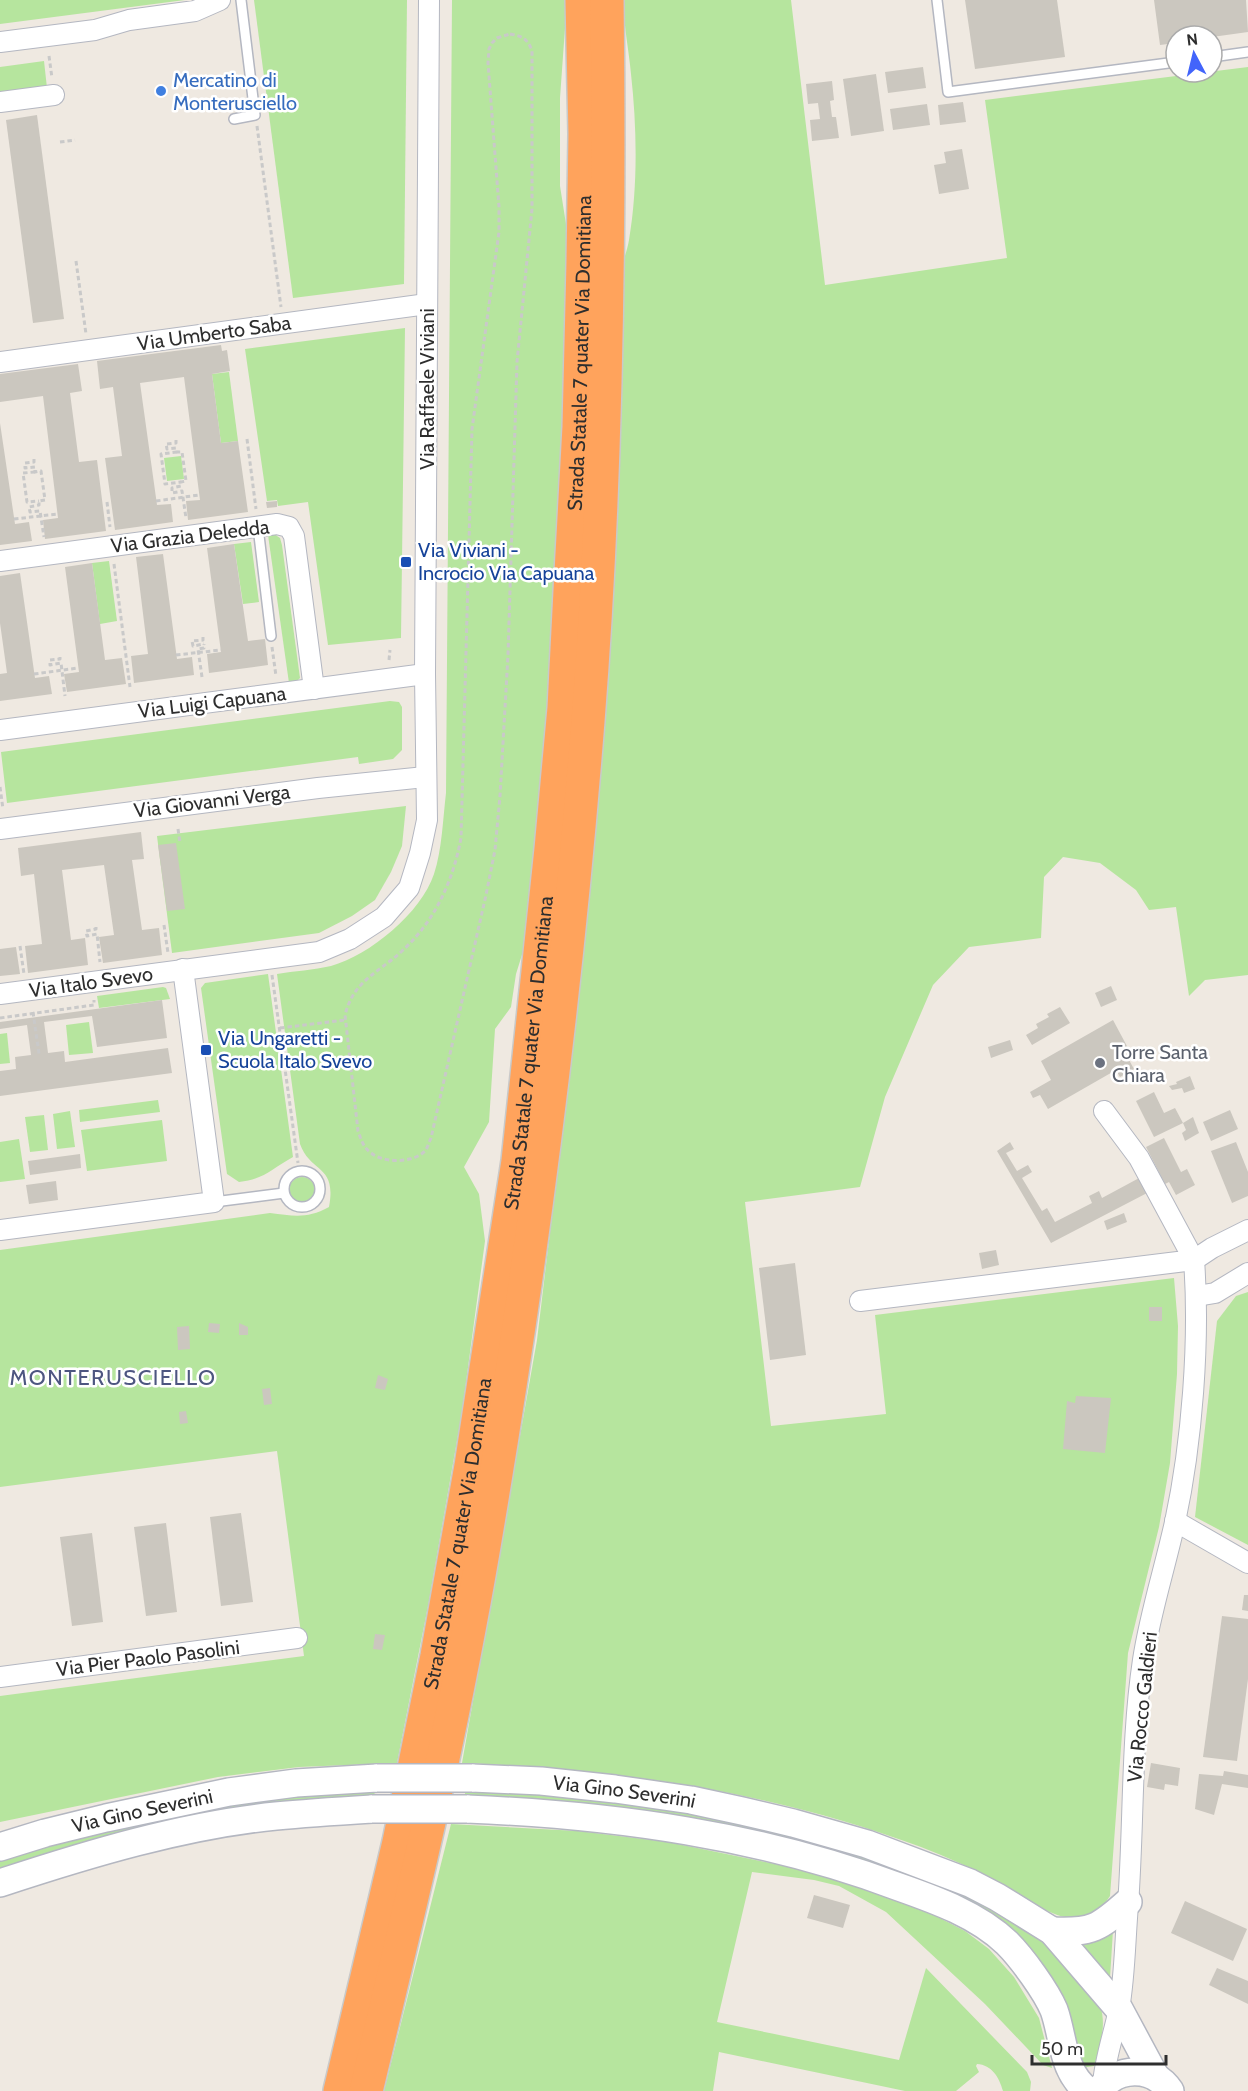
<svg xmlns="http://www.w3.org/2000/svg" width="1248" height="2091" font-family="Cabin,sans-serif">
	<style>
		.green { fill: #b6e59e }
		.building { fill: #cbc7bf }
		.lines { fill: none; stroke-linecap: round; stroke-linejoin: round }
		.lane-casing { stroke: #b4b7c1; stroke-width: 12 }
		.street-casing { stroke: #b4b7c1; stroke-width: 22 }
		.secondary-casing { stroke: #b4b7c1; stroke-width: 30 }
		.highway-casing { stroke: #c9c9c9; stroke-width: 36 }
		.path { stroke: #c9c9c9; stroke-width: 3; stroke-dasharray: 4.5 3; stroke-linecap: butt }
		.lane { stroke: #fff; stroke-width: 9 }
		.street { stroke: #fff; stroke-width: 20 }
		.secondary { stroke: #fff; stroke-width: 27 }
		.highway { stroke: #ffa35c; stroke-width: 33 }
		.secondary-bridge-casing { stroke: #b4b7c1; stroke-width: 30; stroke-linecap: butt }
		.secondary-bridge { stroke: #fff; stroke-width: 27 }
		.shop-dot { fill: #3f7fe0; stroke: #fff; stroke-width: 2 }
		.transit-dot { fill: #1a4fb4; stroke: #fff; stroke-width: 2 }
		.worship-dot { fill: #6b7280; stroke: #fff; stroke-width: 2 }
		.labels { text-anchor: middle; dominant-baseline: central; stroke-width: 5; stroke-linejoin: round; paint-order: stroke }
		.shop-label { font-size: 20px; fill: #366cbe; stroke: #fff; text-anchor: start }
		.street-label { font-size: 20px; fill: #2e2e2e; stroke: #fff }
		.transit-label { font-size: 20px; fill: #164399; stroke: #fff; text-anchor: start }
		.worship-label { font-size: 20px; fill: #5b616d; stroke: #fff; text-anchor: start }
		.quarter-label { font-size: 22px; letter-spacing: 1.5px; fill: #4d5680; stroke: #fff }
	</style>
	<rect width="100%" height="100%" fill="#efe9e1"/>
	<g class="green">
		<path d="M0 0H185L0 24Z"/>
		<path d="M254 0H407L404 284 293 298Z"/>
		<path d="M452 0H567L560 98V186L571 256 550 690 530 929 516 974 511 1007 495 1029 489 1122 464 1167 479 1194 485 1241 462 1412 429 1601 397 1763 299 1767 218 1777 0 1822V1696L304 1656 277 1451 0 1487V1250L270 1213C294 1216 307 1219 329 1207 337 1164 311 1174 300 1144L277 974C294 971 314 970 331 966 370 955 421 913 434 874 442 850 443 818 446 793Z"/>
		<path d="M624 0H791L825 285 1007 258 985 100 1248 67V975L1205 980 1189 996 1176 907 1149 910 1136 890 1100 863 1063 857 1044 877 1041 938 969 947 933 985 885 1097 860 1187 745 1202 771 1426 886 1414 875 1315 1174 1278 1178 1326 1177 1374 1170 1463 1159 1527 1128 1653 1110 1896C1079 1946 1030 1898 996 1881 972 1868 947 1857 921 1847 774 1792 618 1769 462 1763L537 1340 584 950 609 594 618 276C622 264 627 252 629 240 638 187 637 128 631 74 629 49 623 25 624 0Z"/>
		<path d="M44 61 47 88 0 94V67Z"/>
		<path d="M405 328 401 638 328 645 308 502 278 506 277 500 267 501 245 349Z"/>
		<path d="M229 372 238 441 221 443 212 374Z"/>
		<path d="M181 456 184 479 167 481 164 458Z"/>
		<path d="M274 534 280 538 282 545 300 678 296 682 289 683 268 535Z"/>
		<path d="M251 542 259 602 243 604 234 544Z"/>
		<path d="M109 561 117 621 100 624 92 563Z"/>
		<path d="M390 701 399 702 402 707V750L393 759 359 764 358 757 7 803 1 752Z"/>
		<path d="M406 806 402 846 391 872 375 900 352 916 319 933 172 953 157 836Z"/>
		<path d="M268 974 293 1157C271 1169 265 1179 239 1182L227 1174 201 988 205 983Z"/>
		<path d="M163 987 166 988 170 999 99 1008 97 996Z"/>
		<path d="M89 1022 93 1053 69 1055 66 1025Z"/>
		<path d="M7 1033 10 1063 0 1064V1034Z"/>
		<path d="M158 1100 160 1112 80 1122 79 1110Z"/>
		<path d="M70 1111 75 1147 57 1149 53 1114Z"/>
		<path d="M44 1115 48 1150 30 1152 25 1117Z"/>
		<path d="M162 1120 167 1161 87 1171 81 1130Z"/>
		<path d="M19 1139 25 1179 0 1182V1142Z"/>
		<circle cx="302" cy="1190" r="13"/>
		<path d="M1248 1292V1545L1195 1517 1217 1321 1236 1296Z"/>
		<path d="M375 1788 374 1799 0 1873V1860L19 1853 163 1815 292 1795Z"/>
		<path d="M466 1789 617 1798 794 1831 991 1904 1048 1944 1100 2005C1107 2026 1100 2046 1094 2066L1081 2068 1067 2021 939 1891 464 1798Z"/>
		<path d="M451 1824 578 1831 668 1842 819 1873 934 1915 965 1931 989 1949 1014 1977 1039 2018 1052 2068 1043 2065 985 2004 886 1912 839 1886 814 1880 752 1872 717 2022 899 2060 926 1968 1027 2072 1031 2082 1030 2091H1003C999 2077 992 2065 977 2064L976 2066 979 2072 956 2091H905L719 2052 713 2091H384Z"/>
		<path d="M1113 1930 1110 1978 1108 1980 1079 1941Z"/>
	</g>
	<g class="building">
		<path d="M965 0H1057L1065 57 975 69Z"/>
		<path d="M1154 0H1246L1248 32 1212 37 1176 36V43L1160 45Z"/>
		<path d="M923 67 926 88 888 93 885 72Z"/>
		<path d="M876 74 884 131 851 136 843 79Z"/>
		<path d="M832 81 834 100 830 101 832 117H836L839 138 812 141 810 120 820 119 818 103 808 104 806 84Z"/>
		<path d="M963 102 966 122 940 125 938 105Z"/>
		<path d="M927 104 930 125 893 130 890 109Z"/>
		<path d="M37 115 64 319 33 323 6 120Z"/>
		<path d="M962 149 969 189 939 194 934 165 946 163 944 152Z"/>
		<path d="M221 345 222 351 227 350 230 371 212 374 221 443 238 441 248 512 188 520 186 501 200 500 184 377 140 383 157 505 171 504 173 522 115 530 105 458 122 456 113 387 100 389 97 361Z"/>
		<path d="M78 364 82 391 70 393 79 462 97 460 106 531 45 539 43 520 58 518 43 396 0 402V374Z"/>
		<path d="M0 423 15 524 29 522 32 541 0 545Z"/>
		<path d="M277 501V507L267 508 266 502Z"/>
		<path d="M234 544 248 641 265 639 268 665 209 673 207 654 221 652 207 548Z"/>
		<path d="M163 554 177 659 192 657 194 675 134 683 131 656 148 654 136 557Z"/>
		<path d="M92 563 105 660 122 658 126 684 67 692 64 674 79 672 65 567Z"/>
		<path d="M20 573 35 678 49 676 52 694 0 701V674L7 673 0 623V576Z"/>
		<path d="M141 832 144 859 132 860 142 930 159 928 162 955 103 963 99 937 114 935 104 865 62 870 71 940 85 938 88 965 28 973 25 946 42 944 34 874 21 876 18 848Z"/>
		<path d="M176 843 185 909 167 911 158 845Z"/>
		<path d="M16 947 20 974 0 976V949Z"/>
		<path d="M1111 986 1117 1000 1101 1007 1095 993Z"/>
		<path d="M162 1000 167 1038 97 1047 92 1016 44 1022 48 1053 64 1051 65 1062 168 1048 172 1073 0 1096V1071L16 1069 15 1057 31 1055 27 1025 0 1029V1022Z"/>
		<path d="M1060 1007 1070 1023 1032 1045 1026 1035 1038 1028 1036 1024 1049 1017 1047 1014Z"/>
		<path d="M1113 1020 1128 1048 1124 1051 1134 1069 1120 1077 1116 1070 1048 1109 1040 1095 1033 1098 1030 1092 1051 1080 1041 1061Z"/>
		<path d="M1010 1040 1013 1050 991 1058 988 1047Z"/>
		<path d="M1190 1076 1195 1089 1184 1093 1182 1088 1172 1090 1169 1086 1177 1084 1176 1082Z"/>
		<path d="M1154 1092 1164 1113 1175 1108 1183 1123 1154 1137 1136 1101Z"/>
		<path d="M1230 1110 1238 1129 1211 1141 1203 1122Z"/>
		<path d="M1193 1117 1199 1133 1185 1141 1182 1133 1186 1130 1183 1123Z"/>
		<path d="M1164 1138 1181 1172 1187 1169 1195 1185 1176 1195 1169 1182 1165 1184 1146 1147Z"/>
		<path d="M1010 1142 1014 1149 1006 1153 1017 1171 1028 1165 1032 1172 1022 1178 1042 1211 1047 1208 1055 1222 1092 1203 1089 1196 1099 1191 1102 1198 1141 1177 1149 1192 1051 1243 997 1151Z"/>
		<path d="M1236 1142 1248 1172V1196L1232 1203 1211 1151Z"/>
		<path d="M80 1154 81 1168 30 1175 28 1161Z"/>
		<path d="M56 1181 58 1200 29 1204 26 1185Z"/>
		<path d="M1124 1213 1127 1222 1107 1230 1104 1221Z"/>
		<path d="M996 1250 999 1265 982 1269 979 1253Z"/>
		<path d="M795 1263 806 1355 770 1360 759 1268Z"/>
		<rect x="1149" y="1307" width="13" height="14"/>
		<path d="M209 1323 220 1324 219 1333 208 1332Z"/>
		<path d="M239 1323 248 1327V1335H239Z"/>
		<path d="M189 1326 190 1349 178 1350 177 1327Z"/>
		<path d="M378 1375 388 1379 385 1390 375 1388Z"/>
		<path d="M270 1388 272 1404 264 1405 262 1389Z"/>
		<path d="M1076 1396 1111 1398 1105 1453 1063 1449 1067 1401 1075 1403Z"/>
		<path d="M186 1411 188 1423 180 1424 179 1412Z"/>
		<path d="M241 1513 253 1602 221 1606 210 1517Z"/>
		<path d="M166 1523 177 1612 146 1616 134 1527Z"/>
		<path d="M92 1533 103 1622 72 1626 60 1537Z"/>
		<path d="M1244 1595H1248V1611L1242 1610Z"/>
		<path d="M1222 1616 1248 1619V1679L1237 1761 1203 1757Z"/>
		<path d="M375 1634 385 1635 382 1650 373 1649Z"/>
		<path d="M1151 1763 1180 1768 1178 1786 1165 1784 1164 1790 1147 1787Z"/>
		<path d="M1224 1771 1248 1775V1788L1222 1784 1214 1815 1195 1809 1199 1774 1223 1776Z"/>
		<path d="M814 1895 850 1905 843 1928 807 1918Z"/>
		<path d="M1185 1901 1247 1929 1233 1961 1171 1933Z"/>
		<path d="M1217 1968 1248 1981V2004L1209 1985Z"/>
	</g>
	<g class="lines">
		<g class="lane-casing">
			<g id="lane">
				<path d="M937 0 948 92 1176 62"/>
				<path d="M1212 57 1248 52"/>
				<path d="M234 119 255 115 241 0"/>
				<path d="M258 527 271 636"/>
				<circle cx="302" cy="1189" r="18"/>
				<path d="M214 1202 284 1193"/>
			</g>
		</g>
		<g class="street-casing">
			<g id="street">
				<path d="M0 42 95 30 129 20 195 11 220 0"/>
				<path d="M0 102 54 95"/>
				<path d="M0 362 427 304"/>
				<path d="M0 561 277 524 289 527 294 536 314 689"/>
				<path d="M0 730 425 674"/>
				<path d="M0 829 318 788 425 777"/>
				<path d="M0 994 319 952 350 939 384 917 409 888 420 853 427 820 425 674 429 0"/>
				<path d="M0 1230 214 1202 183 969"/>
				<path d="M1197 1296 1215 1293 1248 1273"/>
				<path d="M860 1301 1194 1260 1139 1158 1104 1111"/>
				<path d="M1175 1521 1248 1563"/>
				<path d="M0 1677 297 1638"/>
				<path d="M1103 2084C1105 2058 1114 2034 1119 2009 1125 1975 1125 1939 1128 1905 1134 1823 1131 1740 1143 1660 1150 1613 1165 1568 1175 1522 1192 1443 1200 1341 1194 1260L1212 1248 1248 1230"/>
			</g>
		</g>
		<g class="secondary-casing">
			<g id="secondary">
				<path id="s1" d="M472 1778 541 1781 615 1789 691 1800 742 1811 793 1823 867 1844 970 1883 997 1897 1052 1931 1119 2009 1155 2076"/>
				<path d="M467 1809C614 1815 760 1835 899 1887 936 1900 978 1915 1007 1943 1022 1958 1046 1991 1054 2010 1064 2038 1062 2072 1088 2091"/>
				<path id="s2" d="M0 1847 45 1833 106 1818 229 1792 296 1783 377 1778"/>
				<path d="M0 1883C88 1854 184 1825 276 1816 308 1813 340 1811 372 1809"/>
				<path d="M1052 1931C1092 1933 1099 1928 1128 1902"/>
				<path d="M1099 2091C1116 2066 1153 2065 1170 2091"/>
			</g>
		</g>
		<g class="highway-casing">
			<g id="highway">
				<path id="s3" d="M340 2091 399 1842 437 1656 471 1466 518 1161 551 849 564 708 570 591 579 427 583 263 585 134 582 0"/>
				<path d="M366 2091C409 1912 452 1733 483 1552 530 1277 566 999 588 721 607 481 610 240 607 0"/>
			</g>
		</g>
		<g class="path">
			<path d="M510 34C522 36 528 39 532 51V209L517 362 508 655 500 796 495 850 486 895 431 1138C429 1142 427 1149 425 1151 412 1164 382 1163 370 1152 363 1147 361 1139 358 1131L345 1015C354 980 377 974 402 951 435 921 453 881 461 838L472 429 499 232V207L488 63 489 49 492 43 497 38Z"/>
			<path d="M49 56 52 78"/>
			<path d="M257 126 281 307"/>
			<path d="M60 142 75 140"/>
			<path d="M76 261 86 334"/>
			<path d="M247 439 256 509"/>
			<path d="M176 440V443L166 444 167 449 176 448 177 452H182L186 481 181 482V486L172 488V493L182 491 186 518"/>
			<path d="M177 452 161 454 165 484 181 482"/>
			<path d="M34 459V462L25 463V468L35 467V472L41 471 45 500 39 501V505L29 507 30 512 40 511 44 537"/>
			<path d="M35 472 23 473 27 502 39 501"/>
			<path d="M156 501 199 495"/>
			<path d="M107 502 110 527"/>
			<path d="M14 519 58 514"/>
			<path d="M114 564 130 687"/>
			<path d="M203 637V640L192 641 193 646 204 644"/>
			<path d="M272 647 276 676"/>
			<path d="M176 655 221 650"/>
			<path d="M60 657V659L50 660V665L61 663 65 696"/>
			<path d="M389 660 390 650"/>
			<path d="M34 674 78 668"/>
			<path d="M202 677 198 649 204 648V644"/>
			<path d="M0 787 3 809"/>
			<path d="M178 829 180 843"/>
			<path d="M164 925 168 953"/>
			<path d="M96 927V929L86 931 87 936 97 934 100 962"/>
			<path d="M20 946 24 974"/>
			<path d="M272 975 298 1163"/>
			<path d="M33 1012 39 1054"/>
			<path d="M0 1018 94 1005V1000"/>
			<path d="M280 1028 345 1020"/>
		</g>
		<use href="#lane" class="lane"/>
		<use href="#street" class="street"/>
		<use href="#secondary" class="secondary"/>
		<use href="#highway" class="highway"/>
		<g class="secondary-bridge-casing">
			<g id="secondary-bridge">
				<path d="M377 1778H472"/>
				<path d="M372 1809H467"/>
			</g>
		</g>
		<use href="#secondary-bridge" class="secondary-bridge"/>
	</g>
	<circle class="shop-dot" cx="161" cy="91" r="6"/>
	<g class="transit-dot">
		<rect x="400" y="556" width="12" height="12" rx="3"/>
		<rect x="200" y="1044" width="12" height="12" rx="3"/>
	</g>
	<circle class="worship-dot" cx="1100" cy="1063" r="6"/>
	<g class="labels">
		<g class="shop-label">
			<text x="173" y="80">Mercatino di<tspan x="173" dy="23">Monterusciello</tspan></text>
		</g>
		<g class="street-label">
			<text transform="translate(214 333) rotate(-8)">Via Umberto Saba</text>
			<text stroke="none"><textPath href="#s3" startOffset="1758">Strada Statale 7 quater Via Domitiana</textPath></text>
			<text transform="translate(427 389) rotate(-90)">Via Raffaele Viviani</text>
			<text transform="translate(190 536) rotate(-7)">Via Grazia Deledda</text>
			<text transform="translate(212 702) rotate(-7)">Via Luigi Capuana</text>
			<text transform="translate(212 801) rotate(-7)">Via Giovanni Verga</text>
			<text transform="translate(91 982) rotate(-8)">Via Italo Svevo</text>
			<text stroke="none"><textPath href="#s3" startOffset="1056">Strada Statale 7 quater Via Domitiana</textPath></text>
			<text stroke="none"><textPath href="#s3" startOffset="570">Strada Statale 7 quater Via Domitiana</textPath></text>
			<text transform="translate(148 1658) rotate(-7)">Via Pier Paolo Pasolini</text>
			<text transform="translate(1142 1707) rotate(-84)">Via Rocco Galdieri</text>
			<text stroke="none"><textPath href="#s1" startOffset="153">Via Gino Severini</textPath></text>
			<text stroke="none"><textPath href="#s2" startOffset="147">Via Gino Severini</textPath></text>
		</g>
		<g class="transit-label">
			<text x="418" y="550">Via Viviani -<tspan x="418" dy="23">Incrocio Via Capuana</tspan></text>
			<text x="218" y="1038">Via Ungaretti -<tspan x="218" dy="23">Scuola Italo Svevo</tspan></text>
		</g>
		<g class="worship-label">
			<text x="1112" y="1052">Torre Santa<tspan x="1112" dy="23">Chiara</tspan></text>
		</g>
		<g class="quarter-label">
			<text x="113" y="1377">MONTERUSCIELLO</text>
		</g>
	</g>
	<g transform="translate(1194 54) rotate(353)"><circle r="28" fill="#ffffff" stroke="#ababab" stroke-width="1.5"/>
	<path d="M0-4.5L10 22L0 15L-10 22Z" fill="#4264fb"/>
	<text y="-9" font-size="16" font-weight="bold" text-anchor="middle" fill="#2e2e2e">N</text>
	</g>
	<path d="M1032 2055v9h134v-9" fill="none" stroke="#2e2e2e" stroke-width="3"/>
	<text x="1041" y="2055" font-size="18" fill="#2e2e2e" stroke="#ffffff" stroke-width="4.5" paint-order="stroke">50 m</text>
</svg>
